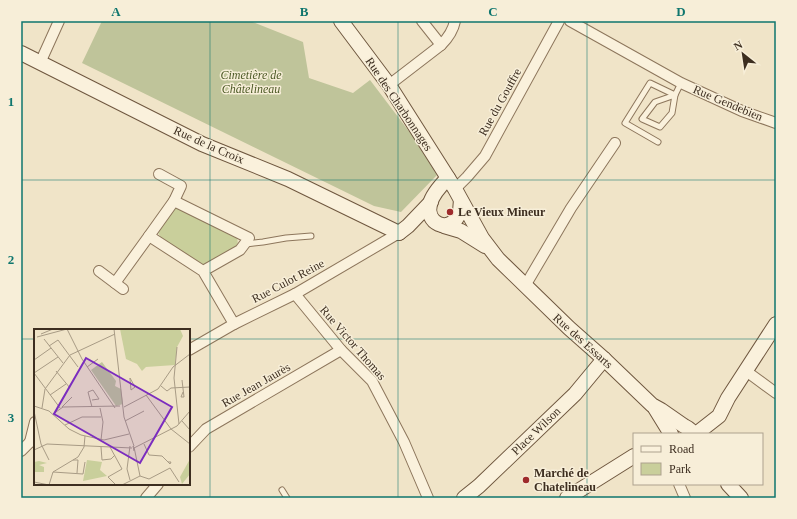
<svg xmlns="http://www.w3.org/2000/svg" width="797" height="519" font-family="Georgia,serif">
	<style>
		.green { fill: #c9cf9b }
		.cemetery { fill: #bfc49a }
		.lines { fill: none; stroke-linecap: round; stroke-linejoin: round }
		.lane-casing { stroke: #8d765c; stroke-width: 7 }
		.street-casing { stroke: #8d765c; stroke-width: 12 }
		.secondary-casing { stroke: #6f573f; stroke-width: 16 }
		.lane { stroke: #faf1dc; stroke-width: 5 }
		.street { stroke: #faf1dc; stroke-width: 10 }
		.secondary { stroke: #faf1dc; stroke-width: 14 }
		.grid { fill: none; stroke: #0f766e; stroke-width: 1; stroke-opacity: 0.55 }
		.poi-dot { fill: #9e2a2b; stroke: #f7eed8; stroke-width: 1.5 }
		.labels { text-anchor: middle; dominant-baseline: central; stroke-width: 3; stroke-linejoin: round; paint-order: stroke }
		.park-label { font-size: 12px; font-style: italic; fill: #4d5a26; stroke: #f7eed8 }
		.street-label { font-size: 12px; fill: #3d2e20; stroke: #f7eed8 }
		.poi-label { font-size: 12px; font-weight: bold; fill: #3d2e20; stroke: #f7eed8; text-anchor: start }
		.inset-road { fill: none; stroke: #a89b85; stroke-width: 1 }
		.view { fill: #7b2cbf; fill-opacity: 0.15; stroke: #7b2cbf; stroke-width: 2 }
		.inset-edge { fill: none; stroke: #3d2e20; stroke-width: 2 }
		.neatline { fill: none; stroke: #0f766e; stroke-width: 1.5 }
		.grid-label { font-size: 13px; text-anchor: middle; font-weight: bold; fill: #0f766e }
	</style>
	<rect width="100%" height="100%" fill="#f0e4c8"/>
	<path class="green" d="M174 208H180L236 235C238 240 238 243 237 249L205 267 161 239 158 232Z"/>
	<path class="cemetery" d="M102 21H250L303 42 309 78 353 93 370 80 411 134 437 175 401 212 374 206 82 63Z"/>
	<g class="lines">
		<g class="lane-casing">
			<g id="lane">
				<path d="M675 95 655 102 642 119 660 127 672 113 675 95 681 83"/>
				<path d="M658 142 625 123 650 83 675 95"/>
				<path d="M246 244 263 242 286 238 311 236"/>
				<path d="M282 490 287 498"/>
			</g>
		</g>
		<g class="street-casing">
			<g id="street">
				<path d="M422 21 441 45"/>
				<path d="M570 21 681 83 742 111 776 123"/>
				<path d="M40 63 59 21"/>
				<path d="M389 85 441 45C448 38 453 31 455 21"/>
				<path d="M159 174 181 186 174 201"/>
				<path d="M455 189 467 177 485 156 559 21"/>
				<path d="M99 271 123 289"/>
				<path d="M203 271 240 250 249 238 174 201 149 236 203 271 234 324"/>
				<path d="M115 283 149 236"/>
				<path d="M525 286 571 208 615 143"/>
				<path d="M295 294 341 350 372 381 404 442 428 498"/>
				<path d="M189 350 234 324 295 294 399 233"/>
				<path d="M746 371 776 393"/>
				<path d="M30 442 35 422"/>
				<path d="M189 447 206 429 341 350"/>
				<path d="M21 451 35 437"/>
				<path d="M679 484 685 498"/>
				<path d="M146 498 158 484"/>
			</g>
		</g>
		<g class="secondary-casing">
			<g id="secondary">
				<path d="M341 21 389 85 455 189 482 238 498 259 569 328 604 359 652 405 661 410 684 426C688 428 691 429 693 434"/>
				<path d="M21 53 202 144 288 179 399 233"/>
				<path d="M448 178C441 185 432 195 430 204 425 223 448 234 458 216 461 212 460 206 461 201"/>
				<path d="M444 226 461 231 485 246"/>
				<path d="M399 233 408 226 431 202"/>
				<path d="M655 408 671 434"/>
				<path d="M696 434 719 416 728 398 776 324"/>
				<path d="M728 484 741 498"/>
				<path d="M464 498 479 486 575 394 604 359"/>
				<path d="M567 498 634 456"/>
			</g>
		</g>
		<use href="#lane" class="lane"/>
		<use href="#street" class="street"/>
		<use href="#secondary" class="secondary"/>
	</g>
	<path class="grid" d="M210 21V498M398 21V498M587 21V498M21 180H776M21 339H35M189 339H776"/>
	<g class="poi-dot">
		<circle cx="450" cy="212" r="4"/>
		<circle cx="526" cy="480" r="4"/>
	</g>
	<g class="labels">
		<g class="park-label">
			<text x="251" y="75">Cimetière de<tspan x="251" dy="14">Châtelineau</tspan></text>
		</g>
		<g class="street-label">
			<text transform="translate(500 102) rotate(-61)">Rue du Gouffre</text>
			<text transform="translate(728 103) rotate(23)">Rue Gendebien</text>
			<text transform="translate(399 104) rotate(56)">Rue des Charbonnages</text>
			<text transform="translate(209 145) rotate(24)">Rue de la Croix</text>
			<text transform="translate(288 281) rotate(-28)">Rue Culot Reine</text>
			<text transform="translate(583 341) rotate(42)">Rue des Essarts</text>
			<text transform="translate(353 343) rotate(49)">Rue Victor Thomas</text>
			<text transform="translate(256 385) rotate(-30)">Rue Jean Jaurès</text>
			<text transform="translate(536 431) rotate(-44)">Place Wilson</text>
		</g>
		<g class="poi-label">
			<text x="458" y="212">Le Vieux Mineur</text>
			<text x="534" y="473">Marché de<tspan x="534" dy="14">Chatelineau</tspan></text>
		</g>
	</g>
	<g transform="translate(34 329)">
		<rect width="156" height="156" fill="#f0e4c8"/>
		<path d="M86 0H146L149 7 143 18 141 36 112 38 108 42 103 35 92 30ZM156 130V145L148 155 146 148ZM53 131 68 133 66 141 73 147 49 152ZM5 132 13 134 5 136 10 138V143H0V133Z" fill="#c9cf9b"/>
		<path d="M68 33 82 52 81 57 87 60 89 75 82 77 80 74 57 41Z" fill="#bfc49a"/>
		<path class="inset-road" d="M33 0 48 30 81 79M80 0 90 88 100 117M7 5 19 0M3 8 33 0M10 10 29 34M15 17 24 11 44 38M143 18 140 49 145 95M0 31 17 19M53 38 64 30M22 42 36 59M0 44 26 79M0 44 24 28M96 49 101 58 97 61 96 50ZM148 51 150 68H147L149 63M127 57 133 62 137 59 156 58M16 66 32 55M112 66 137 100 156 115M58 71 65 70 59 61 54 63 58 78M0 77 15 82 35 100 47 106 70 111 95 105M28 78 38 68M90 78 124 60 139 38 156 25M8 79 11 60 36 26 81 5M66 79 69 93 67 111M0 82 7 115 15 131M19 85 29 78 86 77M91 92 110 82M148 92 156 101M31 96 48 88H67M110 115 115 126 128 127 136 135 137 133H134M96 117 93 140 96 151M67 118 68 131 77 130 81 126M76 118 88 140M100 119 143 97 156 82M0 121 13 115 98 119M39 131H44L43 144M19 143 44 128 50 118 51 107M19 143 49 145 51 133M106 147 115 150 136 139 145 153M0 153 15 156M15 156 19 143M82 156 74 148 88 140M88 156 106 147 100 118 99 117 100 122"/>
		<path class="view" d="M52 29 138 78 106 134 20 85Z"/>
		<rect width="156" height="156" class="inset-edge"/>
	</g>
	<rect width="797" height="519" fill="none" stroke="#f7eed8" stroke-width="44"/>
	<rect x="633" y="433" width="130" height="52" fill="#f7eed8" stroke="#ada18e"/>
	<rect x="641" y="446" width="20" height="6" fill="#faf1dc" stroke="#ada18e"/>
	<text x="669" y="453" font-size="12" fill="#3d2e20">Road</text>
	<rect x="641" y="463" width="20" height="12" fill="#c9cf9b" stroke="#ada18e"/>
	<text x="669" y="473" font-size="12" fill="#3d2e20">Park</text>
	<g transform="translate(743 54) rotate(330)" stroke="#f7eed8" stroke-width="3" paint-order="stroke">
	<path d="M0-3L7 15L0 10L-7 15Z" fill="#3d2e20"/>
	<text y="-6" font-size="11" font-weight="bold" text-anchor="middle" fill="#3d2e20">N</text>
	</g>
	<rect x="22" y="22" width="753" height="475" class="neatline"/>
	<g class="grid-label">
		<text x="116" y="16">A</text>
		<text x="304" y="16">B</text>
		<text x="493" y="16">C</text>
		<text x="681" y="16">D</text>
		<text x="11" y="106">1</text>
		<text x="11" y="264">2</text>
		<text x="11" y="422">3</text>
	</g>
</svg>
